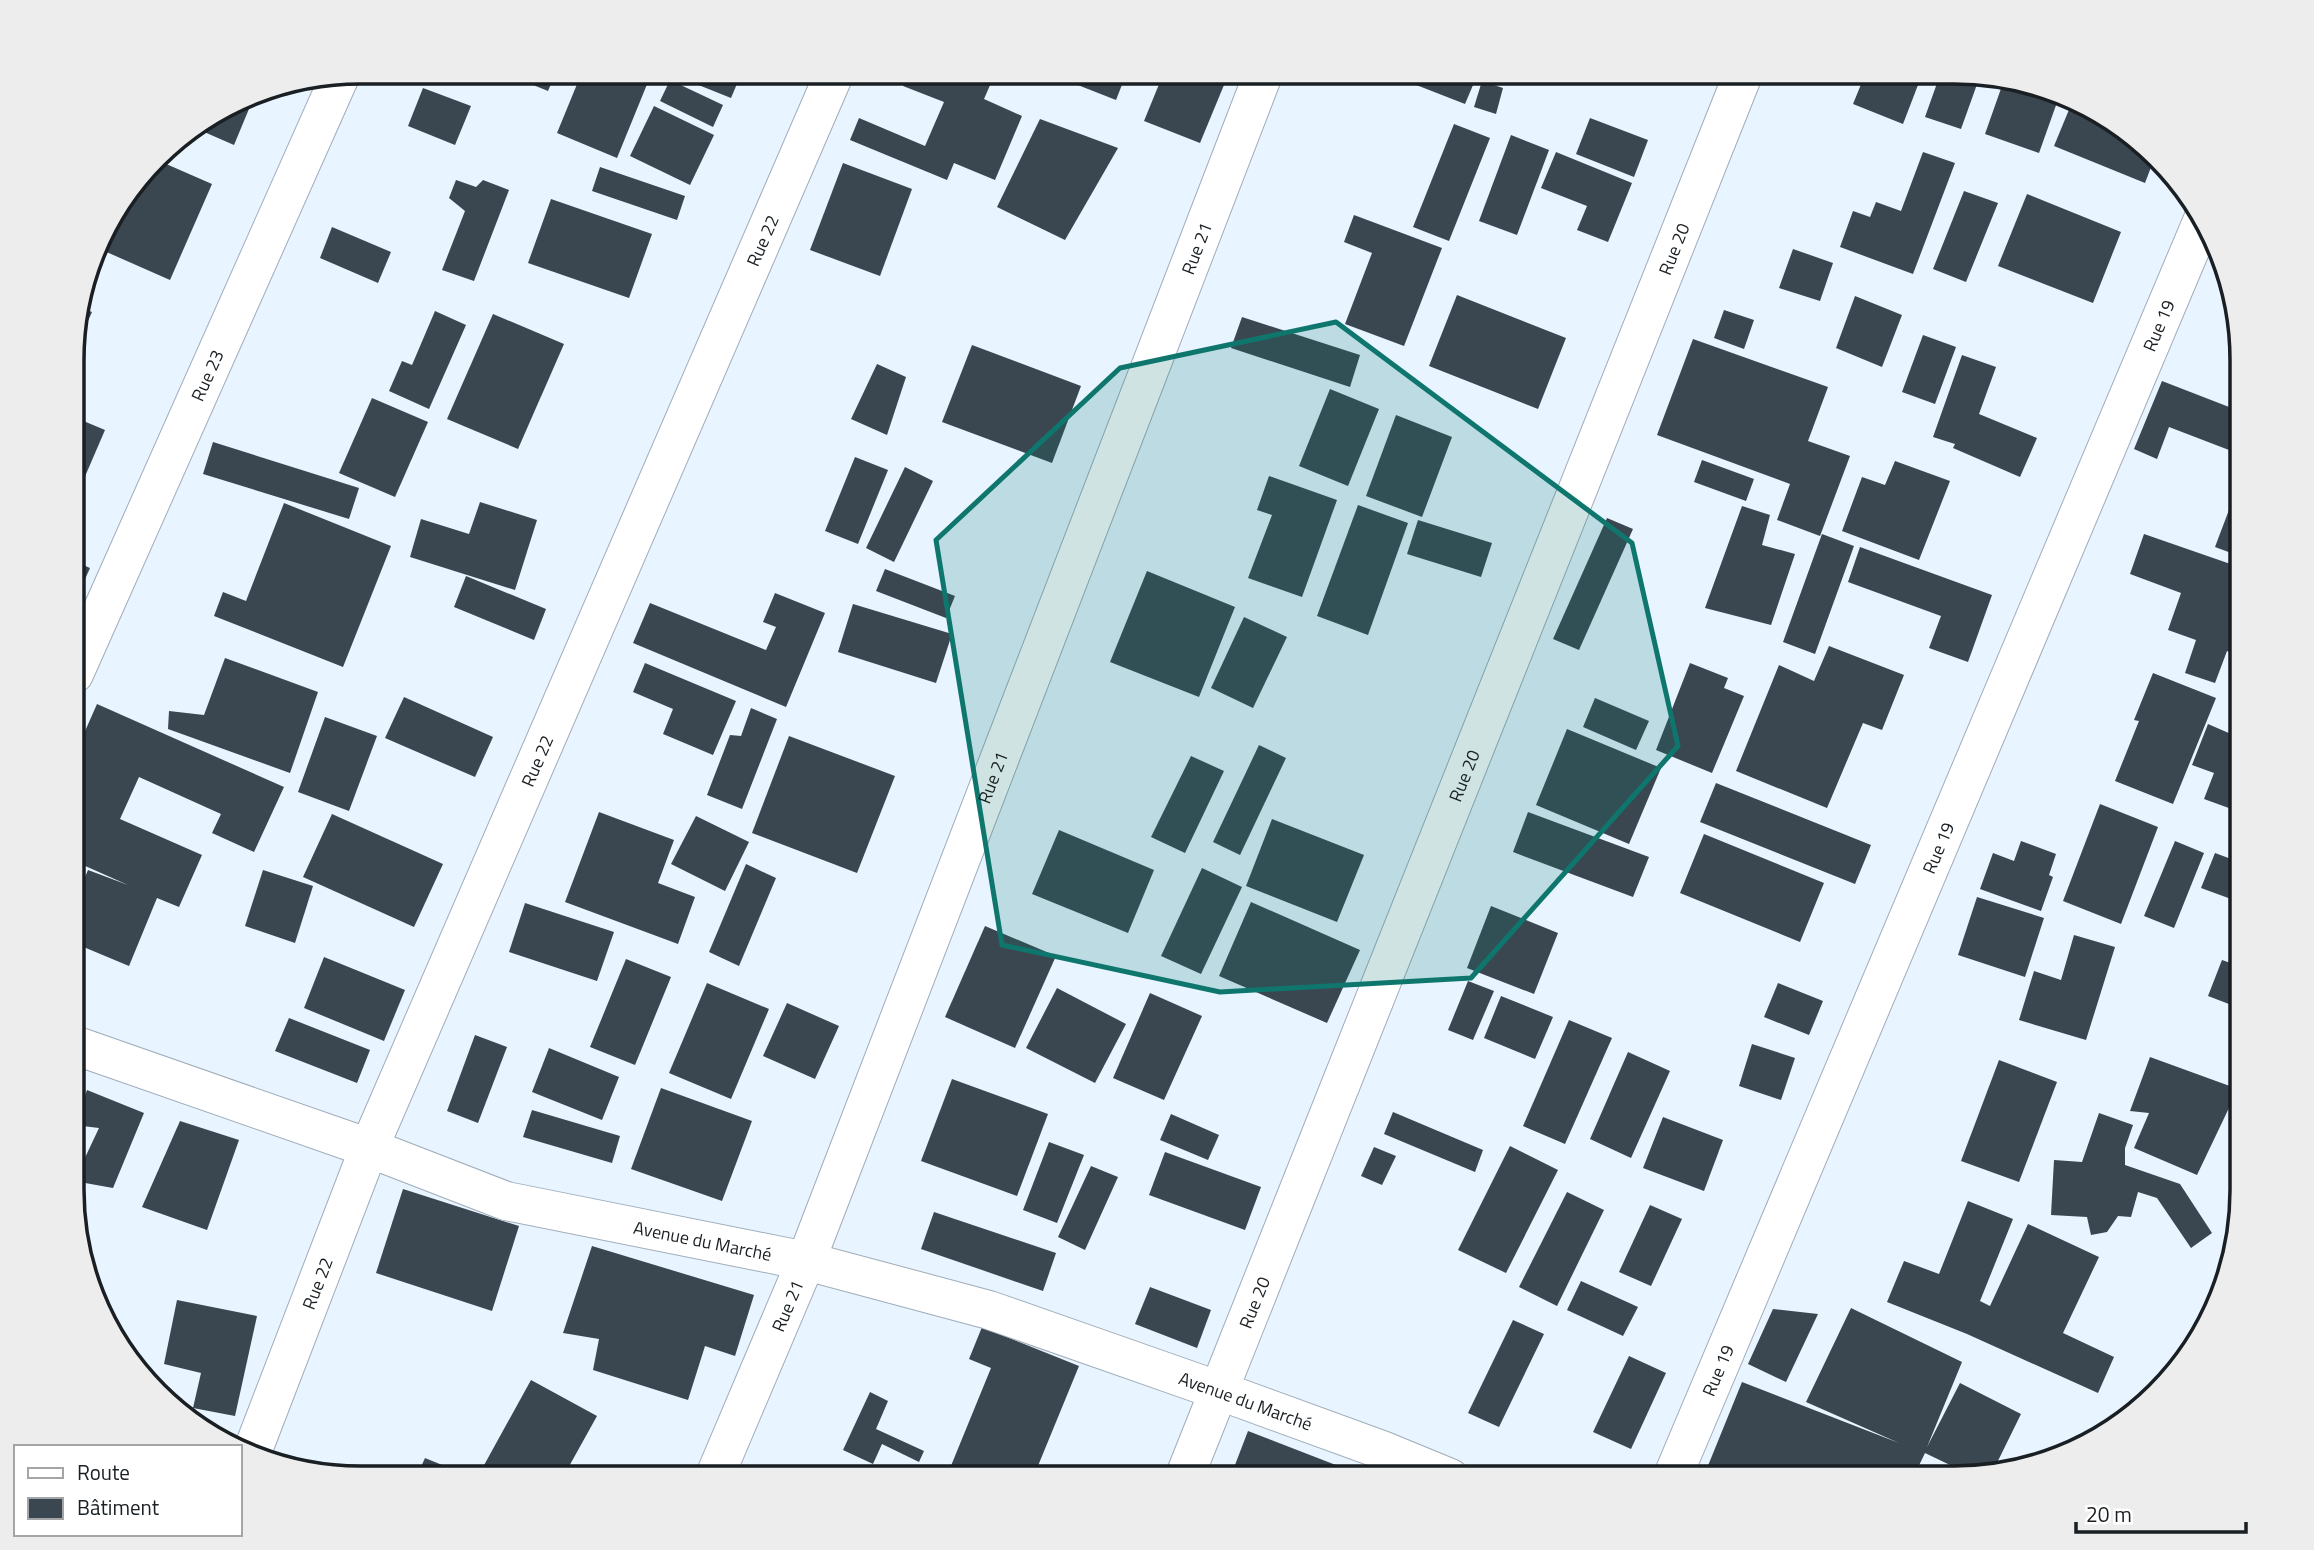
<svg xmlns="http://www.w3.org/2000/svg" width="2314" height="1550" font-family="'Titillium Web',sans-serif">
	<style>
		.building { fill: #3a4650 }
		.lines { fill: none; stroke-linecap: round; stroke-linejoin: round }
		.minor-casing { stroke: #9fadb9; stroke-width: 40 }
		.minor { stroke: #fff; stroke-width: 38 }
		.marked { fill: #0f766e; fill-opacity: 0.2; stroke: #0f766e; stroke-width: 5; stroke-linejoin: round }
		.labels { text-anchor: middle; dominant-baseline: central; stroke-width: 7; stroke-linejoin: round; paint-order: stroke }
		.street-label { font-size: 18px; fill: #191f23; stroke: #fff }
		.rim { fill: none; stroke: #191f23; stroke-width: 3.5 }
	</style>
	<rect width="100%" height="100%" fill="#e8f4ff"/>
	<g class="building">
		<path d="M501 72H556L548 91Z"/>
		<path d="M582 72H636L650 77 617 158 557 133Z"/>
		<path d="M666 72H742L731 98Z"/>
		<path d="M910 72H983L994 76 984 99 1022 116 995 180 954 163 947 180 850 140 859 118 925 146 944 102 903 86Z"/>
		<path d="M1068 72H1127L1116 100 1065 80Z"/>
		<path d="M1164 72H1190L1224 85 1200 143 1144 121Z"/>
		<path d="M1383 72H1461L1476 78 1465 104Z"/>
		<path d="M1477 72H1513L1509 83Z"/>
		<path d="M1866 72H1923L1903 124 1853 104Z"/>
		<path d="M1941 72 1980 76 1961 129 1925 117Z"/>
		<path d="M670 80 723 105 713 127 660 101Z"/>
		<path d="M2004 80 2046 87 2060 94 2039 153 1985 134Z"/>
		<path d="M1482 81 1503 88 1496 114 1474 107Z"/>
		<path d="M423 88 471 106 455 145 408 126Z"/>
		<path d="M256 92 234 145 195 128 250 94Z"/>
		<path d="M2073 100 2114 121 2153 162 2145 183 2054 146Z"/>
		<path d="M654 106 714 135 690 185 630 156Z"/>
		<path d="M1590 118 1648 140 1634 177 1576 154Z"/>
		<path d="M1040 119 1118 148 1065 240 997 207Z"/>
		<path d="M1454 124 1490 138 1449 241 1413 227Z"/>
		<path d="M1511 135 1549 150 1517 235 1479 221Z"/>
		<path d="M1556 152 1632 183 1608 242 1577 230 1587 206 1541 188Z"/>
		<path d="M1923 152 1955 163 1913 274 1840 247 1853 211 1870 217 1876 202 1901 211Z"/>
		<path d="M157 160 212 184 170 280 102 250 119 210Z"/>
		<path d="M843 163 912 189 880 276 810 250Z"/>
		<path d="M600 167 685 196 677 220 592 191Z"/>
		<path d="M456 180 476 187 483 180 509 190 474 281 442 270 465 211 449 198Z"/>
		<path d="M1964 191 1998 203 1966 282 1933 269Z"/>
		<path d="M2027 194 2121 232 2093 303 1998 266Z"/>
		<path d="M551 199 652 234 629 298 528 263Z"/>
		<path d="M1354 215 1442 248 1404 346 1345 324 1372 253 1344 242Z"/>
		<path d="M332 227 391 252 378 283 320 258Z"/>
		<path d="M1793 249 1833 263 1820 301 1779 288Z"/>
		<path d="M1457 295 1566 338 1538 409 1429 366Z"/>
		<path d="M1855 296 1902 315 1882 367 1836 348Z"/>
		<path d="M79 307 92 312 74 352V323Z"/>
		<path d="M1724 310 1754 320 1744 349 1714 338Z"/>
		<path d="M435 311 466 325 429 409 389 391 402 361 412 365Z"/>
		<path d="M493 314 564 344 518 449 447 419Z"/>
		<path d="M1242 317 1360 355 1350 387 1231 348Z"/>
		<path d="M1923 335 1956 347 1935 404 1902 392Z"/>
		<path d="M1693 339 1828 387 1808 441 1850 456 1820 536 1777 520 1790 484 1657 435Z"/>
		<path d="M972 345 1081 386 1052 463 942 422Z"/>
		<path d="M1962 355 1996 367 1979 414 2037 438 2020 477 1953 448 1955 444 1933 437Z"/>
		<path d="M877 364 906 377 887 435 851 419Z"/>
		<path d="M2162 381 2242 412V455L2169 427 2157 459 2134 449Z"/>
		<path d="M1330 389 1379 409 1348 486 1299 466Z"/>
		<path d="M372 398 428 422 395 497 339 473Z"/>
		<path d="M1396 415 1452 437 1422 517 1366 496Z"/>
		<path d="M74 417 105 430 74 502Z"/>
		<path d="M213 442 359 488 349 519 203 474Z"/>
		<path d="M855 457 888 470 858 544 825 531Z"/>
		<path d="M1702 460 1754 479 1746 501 1694 482Z"/>
		<path d="M1895 461 1950 481 1919 560 1842 531 1862 477 1885 485Z"/>
		<path d="M905 467 933 481 894 562 866 548Z"/>
		<path d="M1269 476 1337 500 1302 597 1248 578 1272 515 1257 510Z"/>
		<path d="M2241 478H2242V557L2215 547Z"/>
		<path d="M480 502 537 520 515 590 410 557 421 519 469 534Z"/>
		<path d="M284 503 391 546 343 667 214 616 223 592 246 601Z"/>
		<path d="M1358 505 1408 523 1368 635 1317 616Z"/>
		<path d="M1742 506 1770 515 1762 545 1795 554 1771 625 1705 608Z"/>
		<path d="M1607 518 1633 529 1579 650 1553 639Z"/>
		<path d="M1418 520 1492 543 1481 577 1407 554Z"/>
		<path d="M1822 534 1854 546 1815 654 1783 642Z"/>
		<path d="M2144 534 2242 568V626L2232 653 2227 651 2215 683 2185 673 2196 640 2168 630 2181 593 2130 574Z"/>
		<path d="M1860 547 1992 595 1968 662 1929 648 1941 616 1848 582Z"/>
		<path d="M74 561 90 568 74 604Z"/>
		<path d="M885 569 955 596 946 618 876 591Z"/>
		<path d="M1147 571 1235 607 1199 697 1110 662Z"/>
		<path d="M466 576 546 609 534 640 454 607Z"/>
		<path d="M775 593 825 613 786 707 633 643 650 603 766 650 776 627 763 622Z"/>
		<path d="M853 604 952 634 936 683 838 652Z"/>
		<path d="M1244 617 1287 637 1253 708 1211 688Z"/>
		<path d="M1829 646 1904 675 1882 730 1863 723 1827 808 1736 771 1779 665 1814 681Z"/>
		<path d="M225 658 318 692 290 773 168 729 169 711 204 715Z"/>
		<path d="M645 663 736 701 713 755 663 734 673 709 633 692Z"/>
		<path d="M1690 663 1728 678 1724 688 1744 696 1712 773 1656 750Z"/>
		<path d="M2153 673 2216 698 2173 804 2115 781 2139 721 2134 720Z"/>
		<path d="M404 697 493 737 475 777 385 738Z"/>
		<path d="M1595 698 1649 721 1636 750 1583 727Z"/>
		<path d="M97 704 284 787 254 852 212 833 221 814 139 777 120 819 202 855 179 907 157 898 129 966 74 943V904L88 870 128 885 74 861V756Z"/>
		<path d="M751 708 777 719 742 809 707 795 730 735 741 736Z"/>
		<path d="M2238 714 2242 716V799L2237 811 2204 799 2214 773 2192 765 2208 724 2231 734Z"/>
		<path d="M325 717 377 736 349 811 298 792Z"/>
		<path d="M1567 729 1661 768 1629 844 1536 805Z"/>
		<path d="M789 736 895 776 857 873 752 833Z"/>
		<path d="M1259 745 1286 758 1240 855 1213 842Z"/>
		<path d="M1191 756 1224 771 1185 853 1151 837Z"/>
		<path d="M1716 783 1871 845 1855 884 1700 822Z"/>
		<path d="M2100 804 2158 827 2121 924 2063 901Z"/>
		<path d="M599 812 674 840 658 883 695 897 678 944 565 902Z"/>
		<path d="M1528 812 1649 857 1633 897 1513 852Z"/>
		<path d="M332 814 443 864 414 927 303 877Z"/>
		<path d="M696 816 749 842 725 891 671 864Z"/>
		<path d="M1272 819 1364 855 1337 922 1246 886Z"/>
		<path d="M1059 830 1154 870 1128 933 1032 894Z"/>
		<path d="M1704 834 1824 883 1800 942 1680 893Z"/>
		<path d="M2021 841 2056 854 2049 875 2053 877 2041 911 1980 889 1993 853 2014 861Z"/>
		<path d="M2175 841 2204 853 2174 928 2144 916Z"/>
		<path d="M2215 853 2242 863V903L2201 888Z"/>
		<path d="M746 864 776 878 739 966 709 952Z"/>
		<path d="M1202 868 1242 887 1201 974 1161 956Z"/>
		<path d="M263 870 313 886 295 943 245 926Z"/>
		<path d="M1977 897 2044 918 2025 977 1958 955Z"/>
		<path d="M1251 902 1360 950 1327 1023 1219 976Z"/>
		<path d="M525 903 614 932 597 981 509 952Z"/>
		<path d="M1491 906 1558 933 1534 994 1467 968Z"/>
		<path d="M985 926 1056 956 1015 1048 945 1017Z"/>
		<path d="M2074 935 2115 947 2086 1040 2019 1020 2034 971 2061 980Z"/>
		<path d="M324 957 405 990 384 1041 304 1008Z"/>
		<path d="M626 959 671 977 635 1065 590 1047Z"/>
		<path d="M2222 960 2242 967V1009L2208 996Z"/>
		<path d="M1468 981 1494 991 1473 1040 1448 1030Z"/>
		<path d="M707 983 769 1009 731 1099 669 1073Z"/>
		<path d="M1778 983 1823 1001 1809 1035 1764 1017Z"/>
		<path d="M1057 988 1126 1024 1095 1083 1026 1048Z"/>
		<path d="M1150 993 1202 1016 1164 1100 1113 1078Z"/>
		<path d="M1501 996 1553 1017 1535 1059 1484 1038Z"/>
		<path d="M787 1003 839 1026 815 1079 763 1056Z"/>
		<path d="M289 1018 370 1050 357 1083 275 1051Z"/>
		<path d="M1569 1020 1612 1038 1565 1144 1523 1126Z"/>
		<path d="M475 1035 507 1047 478 1123 447 1111Z"/>
		<path d="M1752 1044 1795 1058 1781 1100 1739 1086Z"/>
		<path d="M549 1048 619 1077 602 1120 532 1092Z"/>
		<path d="M1628 1052 1670 1071 1631 1158 1590 1139Z"/>
		<path d="M2150 1057 2238 1089 2197 1175 2134 1148 2149 1113 2130 1111Z"/>
		<path d="M1999 1060 2057 1082 2019 1182 1961 1161Z"/>
		<path d="M952 1079 1048 1114 1017 1196 921 1161Z"/>
		<path d="M661 1088 752 1121 722 1201 631 1169Z"/>
		<path d="M87 1090 144 1113 113 1188 74 1181 99 1128 74 1125Z"/>
		<path d="M532 1110 620 1136 612 1163 523 1137Z"/>
		<path d="M1393 1112 1483 1150 1475 1172 1384 1134Z"/>
		<path d="M2099 1113 2133 1125 2125 1148V1165L2180 1184 2212 1233 2191 1248 2157 1198 2138 1192 2131 1217 2118 1216 2107 1232 2091 1235 2087 1217 2051 1215 2054 1160 2082 1162Z"/>
		<path d="M1171 1114 1219 1135 1208 1160 1160 1140Z"/>
		<path d="M1663 1117 1723 1140 1704 1191 1643 1168Z"/>
		<path d="M180 1121 239 1140 207 1230 142 1207Z"/>
		<path d="M1049 1142 1084 1155 1057 1223 1023 1210Z"/>
		<path d="M1510 1146 1558 1170 1506 1273 1458 1250Z"/>
		<path d="M1374 1147 1396 1156 1382 1185 1361 1176Z"/>
		<path d="M1165 1152 1261 1187 1245 1230 1149 1195Z"/>
		<path d="M1091 1166 1118 1177 1085 1250 1058 1237Z"/>
		<path d="M403 1189 519 1226 492 1311 376 1273Z"/>
		<path d="M1567 1192 1604 1210 1557 1306 1519 1287Z"/>
		<path d="M1968 1201 2013 1219 1980 1301 1990 1306 2028 1224 2099 1257 2063 1333 2114 1357 2098 1393 1967 1334 1887 1302 1904 1261 1939 1274Z"/>
		<path d="M1650 1205 1682 1219 1651 1286 1619 1272Z"/>
		<path d="M934 1212 1056 1253 1043 1291 921 1249Z"/>
		<path d="M592 1246 754 1295 735 1356 705 1346 688 1400 593 1370 599 1339 563 1333Z"/>
		<path d="M1581 1281 1638 1307 1623 1336 1567 1310Z"/>
		<path d="M1150 1287 1211 1310 1197 1348 1135 1324Z"/>
		<path d="M177 1300 257 1316 235 1416 193 1408 201 1373 164 1364Z"/>
		<path d="M1851 1308 1962 1362 1927 1447 1960 1383 2021 1414 1993 1471 1975 1477 1925 1453 1913 1478H1703L1742 1382 1899 1443 1806 1402Z"/>
		<path d="M1773 1309 1818 1314 1786 1382 1748 1364Z"/>
		<path d="M1513 1320 1544 1334 1499 1427 1468 1413Z"/>
		<path d="M982 1327 1079 1366 1033 1478H946L991 1368 969 1359Z"/>
		<path d="M1629 1356 1666 1373 1631 1449 1593 1432Z"/>
		<path d="M531 1380 597 1416 567 1470 527 1465 526 1478H504L483 1467Z"/>
		<path d="M870 1392 888 1401 876 1429 924 1451 919 1462 882 1444 873 1464 843 1450Z"/>
		<path d="M1248 1431 1359 1474 1357 1478H1230Z"/>
		<path d="M425 1458 474 1478H416Z"/>
	</g>
	<g class="lines">
		<g class="minor-casing">
			<g id="minor">
				<path id="s1" d="M74 674 340 76"/>
				<path id="s2" d="M74 1045 369 1148 506 1201 806 1261 989 1310 1220 1391 1382 1450 1450 1478"/>
				<path id="s3" d="M251 1455 369 1148 835 72"/>
				<path id="s4" d="M714 1478 806 1261 1264 72"/>
				<path id="s5" d="M1184 1478 1744 72"/>
				<path id="s6" d="M1672 1478 2204 217"/>
			</g>
		</g>
		<use href="#minor" class="minor"/>
	</g>
	<path class="marked" d="M1336 322 1632 543 1678 746 1471 978 1220 992 1002 945 936 540 1120 368Z"/>
	<g class="labels">
		<g class="street-label">
			<text stroke="none"><textPath href="#s3" startOffset="1318">Rue 22</textPath></text>
			<text stroke="none"><textPath href="#s4" startOffset="1321">Rue 21</textPath></text>
			<text stroke="none"><textPath href="#s5" startOffset="1323">Rue 20</textPath></text>
			<text stroke="none"><textPath href="#s6" startOffset="1251">Rue 19</textPath></text>
			<text stroke="none"><textPath href="#s1" startOffset="327">Rue 23</textPath></text>
			<text stroke="none"><textPath href="#s3" startOffset="751">Rue 22</textPath></text>
			<text stroke="none"><textPath href="#s5" startOffset="756">Rue 20</textPath></text>
			<text stroke="none"><textPath href="#s4" startOffset="754">Rue 21</textPath></text>
			<text stroke="none"><textPath href="#s6" startOffset="684">Rue 19</textPath></text>
			<text stroke="none"><textPath href="#s2" startOffset="660">Avenue du Marché</textPath></text>
			<text stroke="none"><textPath href="#s3" startOffset="184">Rue 22</textPath></text>
			<text stroke="none"><textPath href="#s5" startOffset="189">Rue 20</textPath></text>
			<text stroke="none"><textPath href="#s4" startOffset="187">Rue 21</textPath></text>
			<text stroke="none"><textPath href="#s6" startOffset="117">Rue 19</textPath></text>
			<text stroke="none"><textPath href="#s2" startOffset="1227">Avenue du Marché</textPath></text>
		</g>
	</g>
	<path d="M0 0H2314V1550H0ZM360 84H1954A276 276 0 0 1 2230 360V1190A276 276 0 0 1 1954 1466H360A276 276 0 0 1 84 1190V360A276 276 0 0 1 360 84Z" fill="#ededed" fill-rule="evenodd"/>
	<path class="rim" d="M360 84H1954A276 276 0 0 1 2230 360V1190A276 276 0 0 1 1954 1466H360A276 276 0 0 1 84 1190V360A276 276 0 0 1 360 84Z"/>
	<rect x="14" y="1445" width="228" height="91" fill="#ffffff" stroke="#a3a5a7" stroke-width="2"/>
	<rect x="28" y="1468" width="35" height="10" fill="#ffffff" stroke="#a3a5a7" stroke-width="2"/>
	<text x="77" y="1480" font-size="21" fill="#191f23">Route</text>
	<rect x="28" y="1498" width="35" height="21" fill="#3a4650" stroke="#a3a5a7" stroke-width="2"/>
	<text x="77" y="1515" font-size="21" fill="#191f23">Bâtiment</text>
	<path d="M2076 1522v10h170v-10" fill="none" stroke="#191f23" stroke-width="3.5"/>
	<text x="2086" y="1522" font-size="21" fill="#191f23" stroke="#ffffff" stroke-width="5" paint-order="stroke">20 m</text>
</svg>
